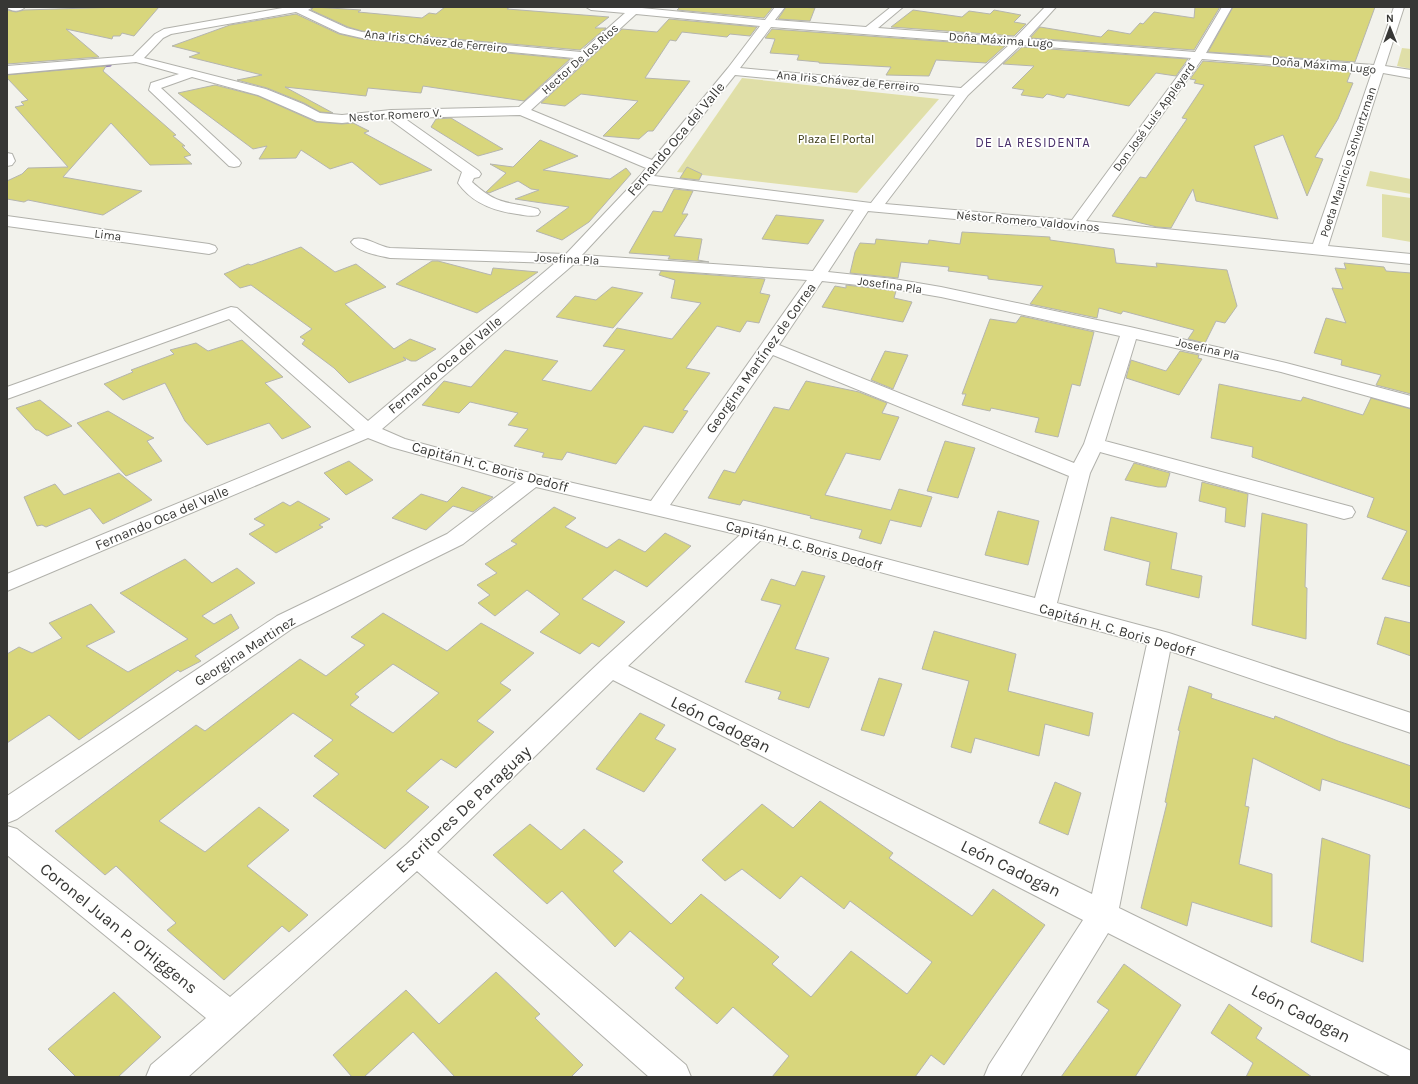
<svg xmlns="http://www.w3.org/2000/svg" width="1418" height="1084" font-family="Karla,sans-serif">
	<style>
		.green { fill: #e0dfa8 }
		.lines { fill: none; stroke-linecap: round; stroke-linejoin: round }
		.stream { stroke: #927eb4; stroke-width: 3.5 }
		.building { fill: #d8d67c; stroke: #b5b5af; fill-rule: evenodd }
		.minor-casing { stroke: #b1b1ab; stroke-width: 2 }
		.minor { fill: #fff; fill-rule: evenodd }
		.labels { text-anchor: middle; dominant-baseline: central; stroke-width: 3.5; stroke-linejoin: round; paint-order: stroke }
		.far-street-label { font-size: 12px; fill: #373735; stroke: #fffffe }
		.far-park-label { font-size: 12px; fill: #36340d; stroke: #fffffe }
		.far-neighbourhood-label { font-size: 13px; letter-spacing: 1px; fill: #49306b; stroke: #fffffe }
		.street-label { font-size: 14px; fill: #373735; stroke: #fffffe }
		.near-street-label { font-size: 17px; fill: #373735; stroke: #fffffe }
	</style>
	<rect width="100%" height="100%" fill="#f2f2ec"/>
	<g class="green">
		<path d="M1402 48 1411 49V69L1397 66Z"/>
		<path d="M742 78 939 99 857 193 677 172Z"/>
		<path d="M1370 171 1411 179V194L1366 186Z"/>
		<path d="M1382 194 1411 198V242L1382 237Z"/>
	</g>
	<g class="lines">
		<path class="stream" d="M7 75 110 65"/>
	</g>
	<g class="building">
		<path d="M121 7H159L134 36 122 33 120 36H113L112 39 66 29 99 57 7 64V10L16 12 24 10Z"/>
		<path d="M314 7 361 10 358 12 422 18 429 13 436 14 445 7H510L507 9 609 17 595 28H606L580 50 362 31 348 27 311 10Z"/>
		<path d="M680 7H773L764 18 677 10Z"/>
		<path d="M786 7H800L815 8 810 21 778 19Z"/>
		<path d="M1195 7H1220L1194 50 1030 38 1040 27 1101 37 1108 30 1130 34 1140 23 1143 24 1154 12 1194 18Z"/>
		<path d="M1233 7H1375L1355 62 1208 52Z"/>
		<path d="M913 10 962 17 969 11 990 14 994 10 1021 15 1014 22 1026 24 1014 36 891 27Z"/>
		<path d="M296 14 339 34 362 39 570 59 524 101 423 86 421 93 368 88 366 96 285 87 333 113 320 112 304 103 267 88 237 80 262 75 189 57 200 53 172 46 230 25Z"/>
		<path d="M669 19 757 27 750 36 730 34 727 37 682 32 676 41 670 40 645 78 690 81 653 131H648L639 139 603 136 638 101 581 94 565 106 541 103 622 29 657 32Z"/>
		<path d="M772 29 1005 46 986 63 936 60 929 76 886 75 891 67 819 63V62L797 60 799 55 770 53 775 39 765 38Z"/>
		<path d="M1022 47 1188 59 1176 76 1156 73 1129 106 1067 94 1064 98 1047 94 1043 98 1021 95 1024 90 1012 88 1034 66 1003 64Z"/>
		<path d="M1203 61 1351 72 1347 82 1353 83 1338 119 1315 157 1323 159 1307 196 1283 135 1254 146 1278 219 1196 201 1193 189 1171 228 1157 227 1112 216 1140 177 1146 178 1187 119 1182 118 1204 85 1194 83 1196 80 1190 79Z"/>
		<path d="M106 66 103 71 176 135 173 136 185 146H182L191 155 184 157 192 164 150 165 111 123 63 177 142 191 103 215 28 200 24 202 7 199V181L22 174 28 168 68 167 15 107 24 105 21 102 28 100 7 78V75Z"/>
		<path d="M215 85 258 96 316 122 342 124 353 123 369 131 364 133 432 170 380 185 352 162 330 169 301 150 296 158 259 159 267 146 253 149 178 93Z"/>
		<path d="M451 118 503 149 478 156 431 127 436 119Z"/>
		<path d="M540 140 578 156 543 170 610 179 626 168 631 174 589 222 562 240 536 231 569 207 515 199 539 190 531 189 518 181 489 193 486 192 506 173 490 164 513 167Z"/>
		<path d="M687 167 702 174 699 180 680 178Z"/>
		<path d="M674 189 693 191 682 214H688L674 236 702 239 698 260 709 262 668 259 670 256 629 253 653 211 662 212Z"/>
		<path d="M776 215 824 220 808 244 762 239Z"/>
		<path d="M962 232 1050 237V240L1114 249 1116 263 1157 267 1156 263 1227 270 1237 306 1225 323 1216 321 1205 343 1188 339 1194 330 1123 311 1121 314 1099 308 1097 318 1030 304 1043 286 988 279V276L948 271 949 267 901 262 898 278 850 273 855 252 860 243 875 244 876 239 928 244 929 240 960 244Z"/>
		<path d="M301 247 335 272 356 264 386 287 345 304 394 349 410 339 436 349 416 361H411L403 357 406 360 349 383 334 368 302 344 305 340 300 337 312 329 251 285 240 288 224 274 248 264 251 265Z"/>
		<path d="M432 261H438L491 275 493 268 538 272 477 313 396 284Z"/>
		<path d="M1344 263 1384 267 1386 271 1411 273V394L1376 385 1381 375 1341 365 1342 360 1314 353 1326 318 1346 323 1332 288 1343 289 1335 268 1346 269Z"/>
		<path d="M661 271 765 279 760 293 770 295 759 323 747 321 740 332 717 326 686 368 710 373 683 410 688 411 673 433 644 426 616 464 567 452 562 460 542 457 544 453 514 446 528 429 508 425 518 413 470 402 459 413 422 405 444 381 471 387 505 350 558 361 542 380 591 391 625 350 603 346 617 328 672 339 701 303 671 298 675 280 659 275Z"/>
		<path d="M846 285 896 291 894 298 912 302 903 322 822 307 835 286 846 288Z"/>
		<path d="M612 287 643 293 613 328 556 317 575 296 596 300Z"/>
		<path d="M1021 316 1094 332 1080 386 1072 384 1058 437 1035 432 1039 418 991 408 990 411 962 405 966 394H962L990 319 1016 323Z"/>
		<path d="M242 340 283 377 265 383 311 427 282 439 269 423 207 445 185 421 165 383 123 400 104 384 133 372 131 370 174 354 170 350 196 343 208 351Z"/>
		<path d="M885 351 908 355 893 389 871 380Z"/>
		<path d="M1180 351 1199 355 1198 358 1202 359 1179 395 1126 378 1131 360 1166 371Z"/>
		<path d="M806 381 859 392 887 403 882 413 899 417 880 460 846 453 825 495 891 510 899 489 932 497 921 527 890 520 881 544 859 538 862 530 810 518 811 516 743 500 740 505 708 498 724 470 735 473 774 407 789 410Z"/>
		<path d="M1219 384 1301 401 1303 397 1363 415 1371 398 1411 409V587L1382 579 1407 531 1367 517 1374 498 1252 457 1253 447 1211 438Z"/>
		<path d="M40 400 72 426 47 436 38 430H36L16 408Z"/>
		<path d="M108 411 154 438 147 441 162 461 126 476 77 423Z"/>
		<path d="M945 441 975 448 958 498 927 491Z"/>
		<path d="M349 461 373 480 346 495 324 473Z"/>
		<path d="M1134 463 1170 473 1166 487H1158L1125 480Z"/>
		<path d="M119 473 152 500 103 524 90 508 46 527 42 525 37 526 24 497 55 484 64 495Z"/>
		<path d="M1202 482 1248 494 1245 527 1225 522 1226 508 1199 501Z"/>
		<path d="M462 487 493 497 473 512 453 506 426 530 392 518 421 494 447 502Z"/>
		<path d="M298 501 330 519 319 525 323 527 276 553 249 534 265 525 254 519 283 502 290 506Z"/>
		<path d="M554 507 576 518 565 527 607 548 619 539 645 552 665 533 691 546 647 587 615 570 582 599 625 622 599 647 592 643 580 654 540 632 560 614 527 590 495 616 478 603 490 595 477 585 497 573 485 564 517 544 511 541Z"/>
		<path d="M998 511 1039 521 1028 565 985 555Z"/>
		<path d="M1262 513 1307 524 1305 587 1307 588 1306 639 1252 625Z"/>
		<path d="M1111 517 1177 533 1171 569 1202 576 1199 598 1146 585 1150 562 1104 550Z"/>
		<path d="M185 559 212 583 237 568 255 583 202 616 214 624 231 614 239 628 195 656 201 661 180 672 178 670 79 740 49 715 7 743V654L19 647 32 653 62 638 49 623 91 604 115 632 86 646 128 672 188 639 120 593Z"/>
		<path d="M802 571 825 576 795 649 829 658 809 708 778 699 781 692 745 682 781 605 761 600 771 579 795 586Z"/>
		<path d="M383 613 447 651 481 623 534 653 500 683 511 690 477 721 494 732 456 768 441 759 406 791 429 807 385 849 313 796 339 774 314 756 333 740 293 713 159 821 205 852 259 807 289 830 247 866 308 915 289 932 282 926 224 980 167 930 176 923 116 866 105 875 55 831 196 725 205 731 300 659 326 676 365 645 351 637ZM393 664 439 693 393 733 350 705 359 697 355 694Z"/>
		<path d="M1385 617 1411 623V656L1377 644Z"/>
		<path d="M934 631 1016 654 1008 691 1093 713 1089 736 1045 724 1039 756 975 738 971 753 951 747 969 681 922 669Z"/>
		<path d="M879 678 902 684 884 736 861 730Z"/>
		<path d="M1189 686 1212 694 1211 698 1274 719 1275 716 1338 741 1411 766V809L1322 779 1320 791 1253 758 1245 806 1249 807 1239 864 1272 874V927L1192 902 1187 926 1141 908 1167 803 1165 802 1180 731 1178 730Z"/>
		<path d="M640 713 665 725 655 739 676 749 644 792 596 769Z"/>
		<path d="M1055 782 1081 793 1068 835 1039 823Z"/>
		<path d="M820 801 893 853 889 858 972 916 993 889 1045 925 944 1065 931 1055 915 1077H772L789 1056 733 1007 717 1024 675 988 684 978 630 931 615 947 562 891 547 904 493 855 530 824 561 850 584 829 623 862 613 871 671 924 701 894 779 957 772 964 811 997 851 951 907 994 932 962 850 901 844 909 801 876 780 899 742 869 725 881 702 860 762 804 793 828Z"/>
		<path d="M1322 838 1370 855 1363 962 1311 942Z"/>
		<path d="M1124 964 1181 1005 1135 1077H1061L1109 1010 1097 1002Z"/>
		<path d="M496 972 540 1014 535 1018 583 1065 571 1077H455L413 1032 364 1077H352L333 1055 406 990 439 1024Z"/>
		<path d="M114 992 161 1037 118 1077H76L48 1049Z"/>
		<path d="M1229 1004 1262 1028 1256 1038 1312 1077H1246L1253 1063 1211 1033Z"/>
	</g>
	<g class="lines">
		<g class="minor-casing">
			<g id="minor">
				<path d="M7 7H25C21 12 10 12 7 7Z"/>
				<path d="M288 7H313L308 10 347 28 362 32 581 52 625 13 591 10 586 7H643L642 8 765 20 775 7H785L775 20 866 27 891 7H903L878 28 1015 38 1045 7H1056L1027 39 1195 52 1222 7H1232L1206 53 1374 65 1394 7H1404L1385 66 1411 70V78L1383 73 1328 246 1411 254V264L1076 230 868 211 828 272 894 279 941 287 1130 327 1286 363 1411 396V408L1281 372 1136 339 1105 441 1352 507 1355 512 1352 517 1344 519 1100 452 1090 473 1057 603 1169 633 1411 713V733L1170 651 1119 908 1411 1051V1077H1392L1108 933 1020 1077H984L989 1065 1083 920 613 680 437 852 686 1065 691 1077H649L417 871 188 1077H146L151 1065 206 1018 7 855V826L17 829 230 997 407 844 601 661 740 535 536 487 463 544 293 628 17 819 7 823V796L277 616 447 534 516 482 391 447 368 438 7 591V574L355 430 229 319 7 399V387L231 307 237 308 368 421 555 263 390 258C378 255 359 253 351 242L354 239C365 236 378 246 390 248L566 254 640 176 646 168 520 115 404 118 479 171 481 174 479 177 474 178 472 182C498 206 507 201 538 209L540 212 538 215C531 217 524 215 517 214 494 211 472 203 458 183L462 172 388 118 342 123 317 121 258 95 192 77 161 88 239 160 241 163 239 166 234 167 229 166 149 90 151 83 179 74 136 62 7 74V66L133 56 155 34 164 29ZM296 12 340 33 362 38 574 58 519 107 391 110 342 115 320 113 303 104 266 89 144 58 163 38 171 34ZM636 14 760 26 728 68 652 160 531 110ZM771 27 1009 45 961 88 740 68ZM1021 45 1191 58 1072 220 885 204 968 95ZM1202 59 1372 72 1313 244 1086 221ZM735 75 955 95 871 203 654 176ZM648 184 854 210 813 271 582 255ZM574 264 807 280 651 501 534 474 405 439 382 429ZM822 281 894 289 941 297 1120 336 1084 444 1074 463 779 345ZM773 355 1069 476 1035 598 757 525 670 505ZM761 540 1147 644 1092 894 628 666Z"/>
				<path d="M7 153 12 154 15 161 12 165 7 166Z"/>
				<path d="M7 216 209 244 215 246 217 249 215 252 209 254 7 226Z"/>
			</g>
		</g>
		<use href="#minor" class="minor"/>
	</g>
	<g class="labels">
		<g class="far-street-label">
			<text transform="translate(1001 40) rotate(4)">Doña Máxima Lugo</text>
			<text transform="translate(436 41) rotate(6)">Ana Iris Chávez de Ferreiro</text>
			<text transform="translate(580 59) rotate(-42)">Hector De los Rios</text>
			<text transform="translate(1324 65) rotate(5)">Doña Máxima Lugo</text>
			<text transform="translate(848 81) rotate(5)">Ana Iris Chávez de Ferreiro</text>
			<text transform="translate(395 115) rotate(-3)">Nestor Romero V.</text>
			<text transform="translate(1154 117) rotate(-54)">Don José Luis Appleyard</text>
			<text transform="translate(1348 162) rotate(-72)">Poeta Mauricio Schvartzman</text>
			<text transform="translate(1028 221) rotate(5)">Néstor Romero Valdovinos</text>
			<text transform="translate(108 235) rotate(7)">Lima</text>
			<text transform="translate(567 259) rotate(3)">Josefina Pla</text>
			<text transform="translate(890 285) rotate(8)">Josefina Pla</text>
			<text transform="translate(1208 349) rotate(13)">Josefina Pla</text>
		</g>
		<g class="far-park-label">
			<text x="836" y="139">Plaza El Portal</text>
		</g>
		<g class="far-neighbourhood-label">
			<text x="1033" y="142">DE LA RESIDENTA</text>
		</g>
		<g class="street-label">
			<text transform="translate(676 139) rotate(-50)">Fernando Oca del Valle</text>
			<text transform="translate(761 358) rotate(-55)">Georgina Martínez de Correa</text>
			<text transform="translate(445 365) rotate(-40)">Fernando Oca del Valle</text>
			<text transform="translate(490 467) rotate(15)">Capitán H. C. Boris Dedoff</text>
			<text transform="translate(162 518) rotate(-23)">Fernando Oca del Valle</text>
			<text transform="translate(804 546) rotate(15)">Capitán H. C. Boris Dedoff</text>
			<text transform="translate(1117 630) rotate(16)">Capitán H. C. Boris Dedoff</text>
			<text transform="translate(245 651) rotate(-33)">Georgina Martinez</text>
		</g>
		<g class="near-street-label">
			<text transform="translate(721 724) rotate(26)">León Cadogan</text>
			<text transform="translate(463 809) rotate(-43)">Escritores De Paraguay</text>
			<text transform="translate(1011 868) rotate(26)">León Cadogan</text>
			<text transform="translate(119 928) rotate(39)">Coronel Juan P. O'Higgens</text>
			<text transform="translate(1301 1013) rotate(27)">León Cadogan</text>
		</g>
	</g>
	<rect width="1418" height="1084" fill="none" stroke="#373735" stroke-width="16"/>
	<g transform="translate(1390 28) rotate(359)" stroke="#fffffe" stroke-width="3" paint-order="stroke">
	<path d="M0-3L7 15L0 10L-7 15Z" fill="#373735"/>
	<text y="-6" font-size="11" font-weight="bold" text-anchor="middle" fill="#373735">N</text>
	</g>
</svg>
